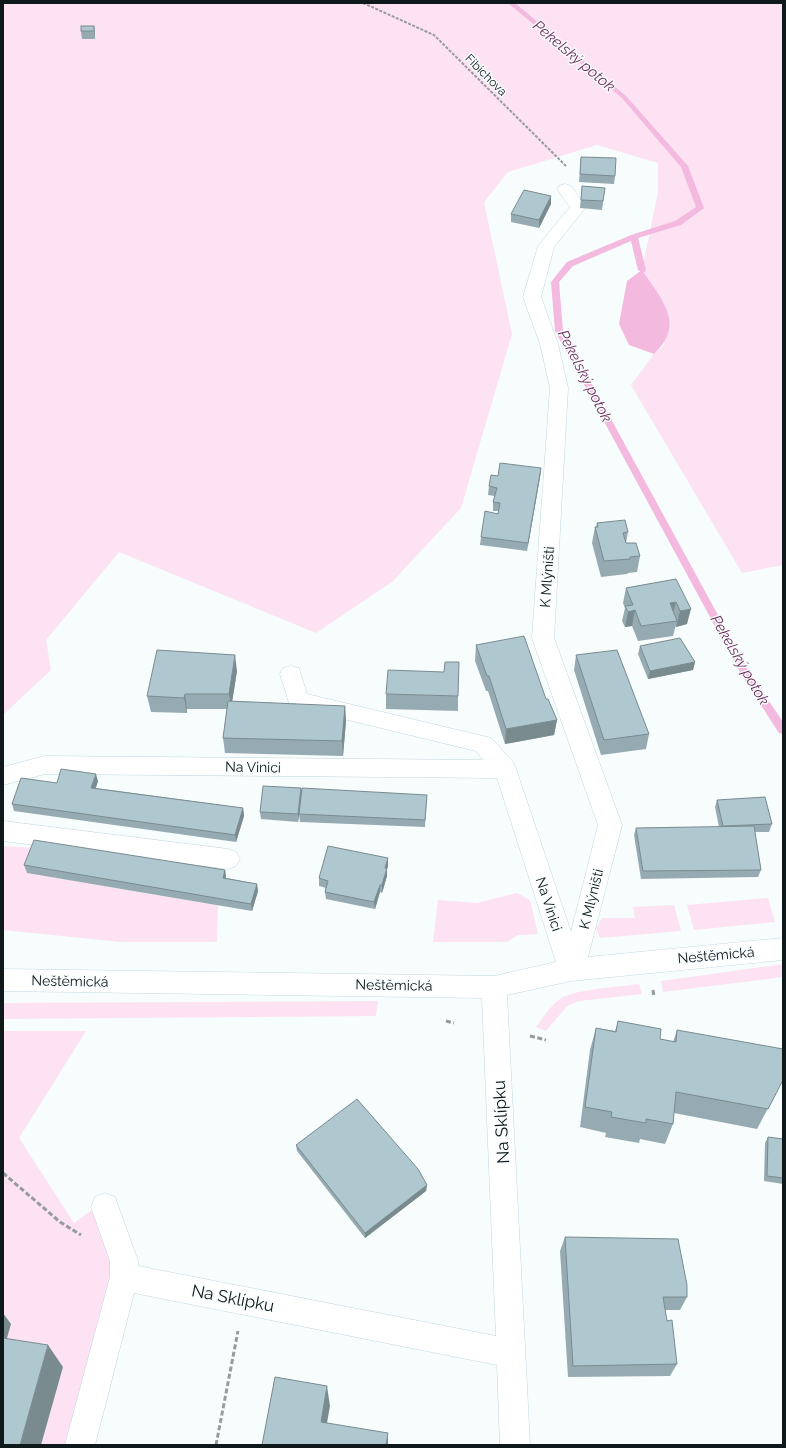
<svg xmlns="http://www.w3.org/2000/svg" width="786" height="1448" font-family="Raleway,sans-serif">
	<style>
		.green { fill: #fce2f2 }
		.water { fill: #f3b9de }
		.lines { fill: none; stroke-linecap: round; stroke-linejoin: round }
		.stream { fill: #f3b9de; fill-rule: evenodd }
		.minor-casing { stroke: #bfd8df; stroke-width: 1 }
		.path-far1 { stroke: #969c9e; stroke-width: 2; stroke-dasharray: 3 1.5; stroke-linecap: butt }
		.path { stroke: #969c9e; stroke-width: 3; stroke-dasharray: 5 2.5; stroke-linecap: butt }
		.minor { fill: #fff; fill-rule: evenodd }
		.wall { fill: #96abb1 }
		.shaded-wall { fill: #7a8b90 }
		.building { fill: #afc7ce; stroke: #7a8b90 }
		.labels { text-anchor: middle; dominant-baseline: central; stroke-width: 3; stroke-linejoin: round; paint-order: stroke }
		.far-street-label { font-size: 12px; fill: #0f181a; stroke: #f7fcfd }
		.street-label { font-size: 14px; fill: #0f181a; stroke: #f7fcfd }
		.water-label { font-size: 15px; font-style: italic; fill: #6e2c5b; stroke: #f7fcfd }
		.near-street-label { font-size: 17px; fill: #0f181a; stroke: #f7fcfd }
	</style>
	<rect width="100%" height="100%" fill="#f7fcfd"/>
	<g class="green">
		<path d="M3 3H783V565L742 573 631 385 654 354 664 345V303L642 270 658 192V163L597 145 508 172 484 202 512 334 461 508 392 582 316 633 119 552 46 640 51 670 3 715Z"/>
		<path d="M3 846 36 848 27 873 218 904 217 942H121L3 930Z"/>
		<path d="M517 893 530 900 538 934 518 935 507 942H433L438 900 477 903Z"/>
		<path d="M768 898 775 922 694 930 687 905Z"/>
		<path d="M674 905 681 931 600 938 596 928 602 918H635L633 907Z"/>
		<path d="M783 964V977L663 992 661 981Z"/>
		<path d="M639 984 642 994 579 1001 567 1006 546 1031 536 1027C543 1017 550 1007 560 999 574 989 620 987 639 984Z"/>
		<path d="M378 1001 376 1016 3 1019V1003Z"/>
		<path d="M3 1031H86L19 1138 74 1223 92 1210 113 1248 112 1271 66 1445H41L63 1367 3 1352Z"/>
	</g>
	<path class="water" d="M642 270C662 300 686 324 654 354L629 345 619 324 627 281Z"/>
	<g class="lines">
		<path class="stream" d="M508 3H515L626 96 688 166 704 208 681 225 638 238 646 270 645 272H642L638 270 631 241 573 266 559 282 563 331 748 670 783 722V734L779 733 742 676 555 331 551 282 567 262 631 235 675 221 696 207 681 167 622 98Z"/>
		<g class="minor-casing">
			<g id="minor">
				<path d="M565 184 571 186 586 207 554 247 541 297 558 344 568 388 554 638 622 825 588 957 783 938V960L571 981 507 995 530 1445H500L497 1365 134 1293 95 1445H65L110 1277V1261L91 1207 95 1197 105 1193 115 1197 138 1261V1266L496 1336 482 998 3 991V969L494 976 556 962 497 778 45 774 3 785V767L45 756 483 760 476 751 290 706 280 674 283 668 291 666 299 668 307 694 491 738 513 762 516 769 571 932 598 825 532 638 550 388 540 344 523 297 538 246 570 207 557 189 559 186Z"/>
				<path d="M3 821 228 849 236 852 240 859 236 866 228 869 3 841Z"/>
			</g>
		</g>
		<path class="path-far1" d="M363 3 434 35 566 166"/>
		<g class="path">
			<path d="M653 990 654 997"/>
			<path d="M446 1021 454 1023"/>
			<path d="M530 1036 546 1040"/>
			<path d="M3 1173 60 1222 81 1235"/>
			<path d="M216 1445 238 1331"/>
		</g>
		<use href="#minor" class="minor"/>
	</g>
	<g class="wall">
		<path d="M94 26 95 34V39H82L81 31Z"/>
		<path d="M581 157 615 176 614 184 579 182Z"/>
		<path d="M582 186 605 188 602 210 580 208Z"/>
		<path d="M551 204 539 228 511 222V214Z"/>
		<path d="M541 468 540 477 527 551 480 545 481 537 498 514V511H493V502L495 496 488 495 489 486 498 476Z"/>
		<path d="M597 523 628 532 626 543 640 556 637 572 628 573 627 574 601 577 592 543 595 527H596Z"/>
		<path d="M676 579 687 624 676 627V625L673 636 638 641 632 626 625 627 622 621 625 608 623 603 626 588Z"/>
		<path d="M476 645 546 699 557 720 554 735 505 744 488 691H486L475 661Z"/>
		<path d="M640 646 695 662 693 670 648 679 638 654Z"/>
		<path d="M576 655 649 734 646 749 601 755 574 670Z"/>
		<path d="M237 671 232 701 345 706 346 721 343 756 225 753 223 738 227 709H187V713L151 712 147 696Z"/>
		<path d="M386 694 458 696V711L386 709Z"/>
		<path d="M98 781 96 788 243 808 244 816 236 842 14 811 12 804 57 783Z"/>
		<path d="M301 788 302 796 427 795 425 827 300 822 299 814 298 822 261 819 260 812Z"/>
		<path d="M717 800 772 824 769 832H755L761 870 758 877 641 879 634 835 636 828 719 827 715 807Z"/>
		<path d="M388 858V866L387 868V876L382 893 380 892 375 909 326 899 325 892 326 888 319 886V878Z"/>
		<path d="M24 865 225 870 226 878 257 884 258 891 252 911 27 873Z"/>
		<path d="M618 1021 660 1039 673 1042 677 1030 783 1080 757 1129 674 1113 673 1124 665 1144 640 1139 639 1143 605 1137 606 1133 580 1127 590 1050 596 1028 615 1031Z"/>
		<path d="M768 1137 783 1139V1184L764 1181 765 1143Z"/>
		<path d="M296 1145 427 1185 426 1191 365 1238 297 1151Z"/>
		<path d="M565 1237 687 1297 680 1310H665L667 1321 677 1364 670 1376 568 1377 560 1251Z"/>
	</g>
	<g class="shaded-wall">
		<path d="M94 26 95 34V39L94 31Z"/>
		<path d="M551 196V204L539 228V220Z"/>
		<path d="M541 468 540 477 527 551 528 543Z"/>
		<path d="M676 602 672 617 670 603Z"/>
		<path d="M691 609 687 624 676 627 680 611Z"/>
		<path d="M635 610 632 626 625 627 628 612Z"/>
		<path d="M235 655 237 671 231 709 229 694Z"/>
		<path d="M695 662 693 670 648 679 650 671Z"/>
		<path d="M185 694 187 709V713L184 698Z"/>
		<path d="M345 706 346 721 343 756 342 741Z"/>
		<path d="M557 720 554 735 505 744 506 729Z"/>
		<path d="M96 774 98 781 93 795 91 788Z"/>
		<path d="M301 788 302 796 298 822V814Z"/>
		<path d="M243 808 244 816 236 842 235 835Z"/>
		<path d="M388 858V866L385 875V868Z"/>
		<path d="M387 868V876L382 893V885Z"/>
		<path d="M225 870 226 877 224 885 223 878Z"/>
		<path d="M257 884 258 891 252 911 251 904Z"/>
		<path d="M380 885V892L375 909 374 902Z"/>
		<path d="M427 1185 426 1191 365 1238V1233Z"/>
		<path d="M3 1313 11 1324 3 1352Z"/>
		<path d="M48 1345 63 1367 41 1445H20Z"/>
		<path d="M327 1386 330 1406 324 1440 321 1422Z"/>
		<path d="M388 1433V1445H386Z"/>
	</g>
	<g class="building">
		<rect x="81" y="26" width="13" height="5"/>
		<path d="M581 157 616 158 615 176 580 174Z"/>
		<path d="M582 186 605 188 603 201 581 200Z"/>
		<path d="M524 190 551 196 539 220 511 214Z"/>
		<path d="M500 463 541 468 528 543 481 537 485 511 498 514 500 503 493 502 497 488 489 486 491 475 498 476Z"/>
		<path d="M625 520 628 532 623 533 626 543H636L640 556 630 557V559L604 561 595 527H598L597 523Z"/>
		<path d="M676 579 691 609 680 611 676 602 670 603 677 621 641 626 635 610 628 612 625 606 633 605 626 588Z"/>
		<path d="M524 636 546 699H548L557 720 506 729 489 676H487L476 645Z"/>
		<path d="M680 638 695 662 650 671 640 646Z"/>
		<path d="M157 650 235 655 229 694H185L184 698 147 696Z"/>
		<path d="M617 650 649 734 604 740 576 655Z"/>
		<path d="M445 662H459L458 696 386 694 388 670 444 672Z"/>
		<path d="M228 701 345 706 342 741 223 738Z"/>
		<path d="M61 769 96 774 91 788 243 808 235 835 12 804 21 778 57 783Z"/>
		<path d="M263 786 301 788 298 814 260 812Z"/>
		<path d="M302 788 427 795 425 820 299 814Z"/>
		<path d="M765 797 772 824 723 826 717 800Z"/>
		<path d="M754 826 761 870 643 871 636 828Z"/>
		<path d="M34 840 225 870 223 878 257 884 251 904 24 865Z"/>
		<path d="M328 846 388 858 385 868H387L382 885H380L374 902 325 892 328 881 319 878Z"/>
		<path d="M618 1021 661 1029 660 1039 676 1042 677 1030 783 1049V1080L768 1109 676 1092 673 1124 646 1119V1123L611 1117 612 1112 585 1107 596 1028 616 1032Z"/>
		<path d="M357 1099 418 1169 427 1185 365 1233 296 1145Z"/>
		<path d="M768 1137 783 1139V1178L767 1176Z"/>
		<path d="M565 1237 678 1239 687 1285V1297H663L667 1321 672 1320 677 1364 573 1366Z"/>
		<path d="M3 1338 48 1345 20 1445H3Z"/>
		<path d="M275 1377 327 1386 321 1422 388 1433 386 1445H262Z"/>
	</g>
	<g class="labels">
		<g class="far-street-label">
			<text transform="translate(486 75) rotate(45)">Fibichova</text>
		</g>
		<g class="street-label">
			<text transform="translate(547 577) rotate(-86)">K Mlýništi</text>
			<text transform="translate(253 767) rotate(1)">Na Vinici</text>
			<text transform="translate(591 899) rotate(-76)">K Mlýništi</text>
			<text transform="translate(549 904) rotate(72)">Na Vinici</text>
			<text transform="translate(716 955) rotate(-5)">Neštěmická</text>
			<text transform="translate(70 981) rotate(1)">Neštěmická</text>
			<text transform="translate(394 985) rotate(1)">Neštěmická</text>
		</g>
		<g class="water-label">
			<text transform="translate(574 56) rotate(40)">Pekelský potok</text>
			<text transform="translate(585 376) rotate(63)">Pekelský potok</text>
			<text transform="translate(740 660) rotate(60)">Pekelský potok</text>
		</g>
		<g class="near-street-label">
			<text transform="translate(501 1122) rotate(-93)">Na Sklípku</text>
			<text transform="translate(233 1298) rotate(11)">Na Sklípku</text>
		</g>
	</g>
	<rect width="786" height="1448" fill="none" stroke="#0f181a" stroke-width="8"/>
</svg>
